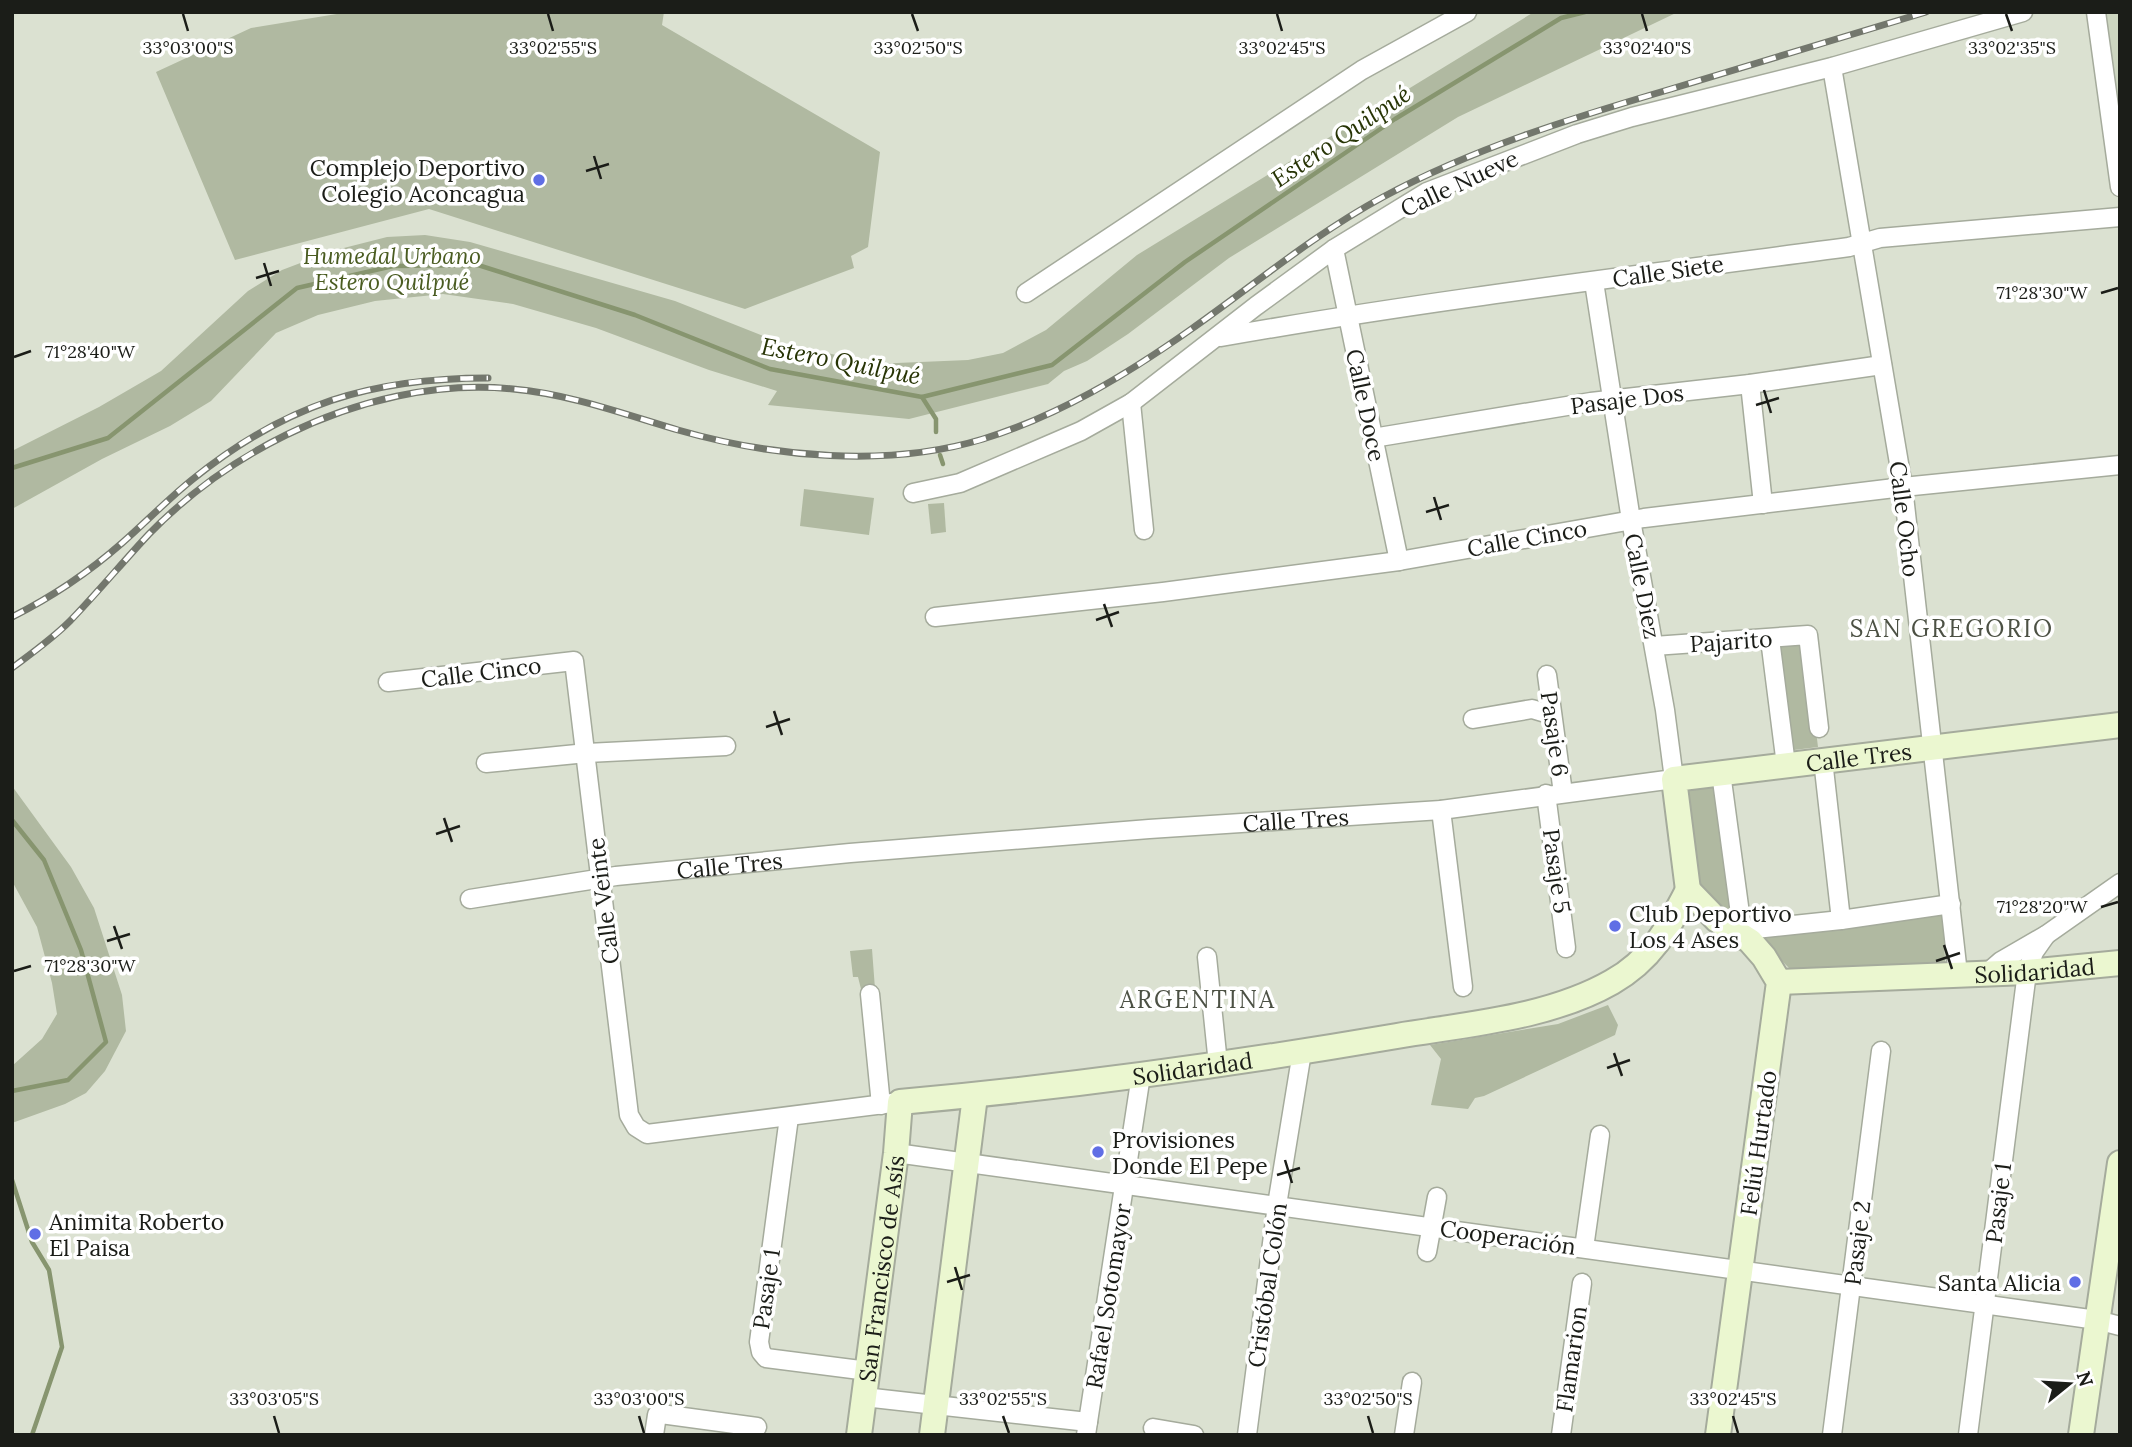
<svg xmlns="http://www.w3.org/2000/svg" width="2132" height="1447" font-family="Lora,serif">
	<style>
		.built { fill: #cdd6c0 }
		.green { fill: #b0b9a1 }
		.lines { fill: none; stroke-linecap: round; stroke-linejoin: round }
		.stream { stroke: #87956f; stroke-width: 4.5 }
		.street-casing { stroke: #a5ab9c; stroke-width: 21 }
		.secondary-casing { stroke: #a5ab9c; stroke-width: 28 }
		.street { stroke: #fff; stroke-width: 18 }
		.secondary { stroke: #ebf7d0; stroke-width: 24 }
		.rail-casing { stroke: #73776d; stroke-width: 7 }
		.rail { stroke: #fff; stroke-width: 4.5; stroke-dasharray: 13; stroke-linecap: butt }
		.ticks { fill: none; stroke: #1b1d18; stroke-width: 2.5 }
		.poi-dot { fill: #606ee5; stroke: #fff; stroke-width: 2.5 }
		.labels { text-anchor: middle; dominant-baseline: central; stroke-width: 7; stroke-linejoin: round; paint-order: stroke }
		.poi-label { font-size: 23px; fill: #1b1d18; stroke: #fff; text-anchor: start }
		.street-label { font-size: 23px; fill: #1b1d18; stroke: #fff }
		.park-label { font-size: 23px; font-style: italic; fill: #4a5c21; stroke: #fff }
		.water-label { font-size: 24px; font-style: italic; fill: #273405; stroke: #fff }
		.neighbourhood-label { font-size: 24px; letter-spacing: 2px; fill: #4c5144; stroke: #fff }
		.ticks-label { font-size: 18px; text-anchor: middle; fill: #1b1d18; stroke: #fff; stroke-width: 7; stroke-linejoin: round; paint-order: stroke }
	</style>
	<rect width="100%" height="100%" fill="#dbe1d1"/>
	<path class="built" d="M2105 12H2120V114Z"/>
	<g class="green">
		<path d="M349 12H664L662 25 880 152 868 247 851 256 854 268 745 309 429 209 235 260 156 72 251 28Z"/>
		<path d="M1534 12H1678L1458 117 1229 258 1128 334 1087 361 1064 371 1048 384 909 419 768 405 777 391 709 370 596 328 513 304 443 294 375 301 318 315 276 333 211 401 170 426 102 459 12 509V451L99 407 161 371 248 291 282 270 332 251 387 237 425 235 470 242 675 301 804 352 807 348 873 364 968 360 1003 353 1046 330 1137 255Z"/>
		<path d="M804 489 874 498 869 535 800 526Z"/>
		<path d="M944 503 946 532 931 534 928 504Z"/>
		<path d="M1804 637 1818 747 1786 751 1772 641Z"/>
		<path d="M1718 784 1736 921C1725 911 1713 901 1704 889 1688 864 1689 825 1685 796L1689 789Z"/>
		<path d="M12 786 71 867 94 908 122 995 126 1031 105 1071 86 1093 65 1104 12 1123V1066L42 1039 57 1014 52 983 37 927 12 881Z"/>
		<path d="M1943 911 1945 962 1865 970 1792 971 1773 952 1765 937 1772 931Z"/>
		<path d="M872 949 875 989 869 991 861 989 858 977H853L850 951Z"/>
		<path d="M1608 1005 1618 1025 1615 1035 1484 1096 1475 1098 1468 1109 1431 1105 1441 1059 1430 1045 1558 1024Z"/>
	</g>
	<g class="lines">
		<g class="stream">
			<path d="M922 397 936 419V432"/>
			<path d="M940 455 943 464"/>
			<path d="M12 468 108 438 297 288 393 266 478 265 635 315 770 369 922 397 1052 365 1185 262 1395 119 1561 18 1585 12"/>
			<path d="M12 820 44 860 81 950 106 1042 68 1080 12 1091"/>
			<path d="M12 1180 32 1242 49 1270 62 1347 32 1435"/>
		</g>
		<g class="street-casing">
			<g id="street">
				<path d="M2096 12 2120 187"/>
				<path d="M1832 67 1903 487 1958 974"/>
				<path d="M1334 249 1399 561"/>
				<path d="M1026 293 1362 70 1467 12"/>
				<path d="M1221 337C1429 300 1640 275 1849 247L1880 238 2120 217"/>
				<path d="M1750 384 1763 504"/>
				<path d="M1131 403 1144 530"/>
				<path d="M1373 438 1591 402 1750 384 1882 365"/>
				<path d="M913 493 960 483 1081 431 1131 403 1256 306 1334 249 1427 192 1577 134 1632 117 1832 67 2023 12"/>
				<path d="M935 617 1163 592 1399 561 1644 518 1903 487 2120 465"/>
				<path d="M1770 639 1786 765"/>
				<path d="M1654 646 1808 635 1819 728"/>
				<path d="M1547 675 1563 793"/>
				<path d="M388 682 574 661 629 1115 636 1127 647 1134 900 1102"/>
				<path d="M1473 719 1532 709 1552 715"/>
				<path d="M1823 760 1841 920"/>
				<path d="M486 763 587 753 726 746"/>
				<path d="M1721 773 1741 921 1736 931 1841 920 1951 904"/>
				<path d="M1546 794 1566 948"/>
				<path d="M1441 810 1463 987"/>
				<path id="s1" d="M470 899 616 876 850 853 1149 829 1441 810 1674 779 1665 710 1631 520 1594 282"/>
				<path d="M1207 957 1218 1064"/>
				<path d="M1986 974 2001 961 2046 935 2120 883"/>
				<path d="M870 994 881 1105"/>
				<path d="M789 1117 759 1342 761 1352 766 1358 868 1371"/>
				<path d="M896 1153 2097 1320 2120 1326"/>
				<path d="M1584 1248 1600 1135"/>
				<path d="M1427 1252 1437 1197"/>
				<path d="M864 1397 1088 1422"/>
				<path d="M1153 1428 1194 1435"/>
				<path d="M654 1435 657 1415 661 1414 757 1427"/>
				<path d="M1086 1435 1141 1075"/>
				<path d="M1247 1435 1277 1205 1302 1052"/>
				<path d="M1404 1435 1412 1382"/>
				<path d="M1561 1435 1582 1283"/>
				<path d="M1832 1435 1881 1051"/>
				<path d="M1968 1435 2027 972 2034 952 2046 935"/>
			</g>
		</g>
		<g class="secondary-casing">
			<g id="secondary">
				<path d="M1688 890 1717 920 1750 941 1764 957 1779 982 1718 1435"/>
				<path id="s2" d="M1688 890 1674 779 2120 725"/>
				<path id="s3" d="M1779 982 2027 972 2120 963"/>
				<path id="s4" d="M859 1435 896 1153 900 1102C1066 1087 1233 1064 1397 1036 1468 1024 1549 1018 1612 982 1651 960 1668 929 1688 890"/>
				<path d="M932 1435 975 1096"/>
				<path d="M2081 1435 2120 1163"/>
			</g>
		</g>
		<use href="#street" class="street"/>
		<use href="#secondary" class="secondary"/>
		<g class="rail-casing">
			<g id="rail">
				<path d="M12 617C52 597 89 572 122 543 146 522 168 499 193 479 286 404 371 378 488 378"/>
				<path d="M12 668C32 653 52 639 70 621 97 593 122 563 149 534 188 494 235 460 286 435 355 401 436 381 513 389 569 394 624 414 678 430 772 457 888 468 983 439 1058 416 1126 375 1190 330 1254 285 1313 235 1383 197 1474 148 1572 118 1671 89 1756 63 1841 38 1926 12"/>
			</g>
		</g>
		<use href="#rail" class="rail"/>
	</g>
	<path class="ticks" d="M183 14 188 31M548 14 553 31M912 14 918 31M1277 14 1282 31M1642 14 1647 31M2006 14 2012 31M594 156 601 179M586 171 609 164M264 263 271 286M256 278 279 271M2101 293 2118 288M14 357 31 351M1764 390 1771 413M1756 405 1779 398M1434 497 1441 520M1426 512 1449 505M1104 604 1112 627M1096 620 1119 612M774 711 782 735M766 727 790 719M444 818 452 842M436 834 460 826M2101 907 2118 902M114 926 122 949M107 941 130 934M1944 945 1952 969M1936 961 1960 953M14 971 31 966M1614 1053 1622 1076M1607 1068 1630 1060M1285 1160 1292 1183M1277 1175 1300 1168M955 1267 962 1290M947 1282 970 1275M274 1416 279 1433M639 1416 644 1433M1003 1416 1009 1433M1368 1416 1373 1433M1733 1416 1738 1433"/>
	<g class="poi-dot">
		<circle cx="539" cy="180" r="7"/>
		<circle cx="1615" cy="926" r="7"/>
		<circle cx="1098" cy="1152" r="7"/>
		<circle cx="35" cy="1234" r="7"/>
		<circle cx="2075" cy="1282" r="7"/>
	</g>
	<g class="labels">
		<g class="poi-label">
			<text x="525" y="167" text-anchor="end">Complejo Deportivo<tspan x="525" dy="26">Colegio Aconcagua</tspan></text>
			<text x="1629" y="913">Club Deportivo<tspan x="1629" dy="26">Los 4 Ases</tspan></text>
			<text x="1112" y="1139">Provisiones<tspan x="1112" dy="26">Donde El Pepe</tspan></text>
			<text x="49" y="1221">Animita Roberto<tspan x="49" dy="26">El Paisa</tspan></text>
			<text x="2061" y="1282" text-anchor="end">Santa Alicia</text>
		</g>
		<g class="street-label">
			<text transform="translate(1459 183) rotate(-25)">Calle Nueve</text>
			<text transform="translate(1668 271) rotate(-8)">Calle Siete</text>
			<text transform="translate(1627 399) rotate(-7)">Pasaje Dos</text>
			<text transform="translate(1366 405) rotate(78)">Calle Doce</text>
			<text transform="translate(1905 519) rotate(83)">Calle Ocho</text>
			<text transform="translate(1527 538) rotate(-10)">Calle Cinco</text>
			<text transform="translate(1643 586) rotate(79)">Calle Diez</text>
			<text transform="translate(1731 641) rotate(-4)">Pajarito</text>
			<text transform="translate(481 672) rotate(-7)">Calle Cinco</text>
			<text transform="translate(1555 734) rotate(82)">Pasaje 6</text>
			<text stroke="none"><textPath href="#s2" startOffset="298">Calle Tres</textPath></text>
			<text stroke="none"><textPath href="#s1" startOffset="830">Calle Tres</textPath></text>
			<text stroke="none"><textPath href="#s1" startOffset="262">Calle Tres</textPath></text>
			<text transform="translate(1557 871) rotate(82)">Pasaje 5</text>
			<text transform="translate(603 901) rotate(-97)">Calle Veinte</text>
			<text stroke="none"><textPath href="#s3" startOffset="256">Solidaridad</textPath></text>
			<text stroke="none"><textPath href="#s4" startOffset="630">Solidaridad</textPath></text>
			<text transform="translate(1758 1143) rotate(-82)">Feliú Hurtado</text>
			<text transform="translate(1998 1203) rotate(-83)">Pasaje 1</text>
			<text transform="translate(1508 1237) rotate(8)">Cooperación</text>
			<text transform="translate(1857 1243) rotate(-83)">Pasaje 2</text>
			<text stroke="none"><textPath href="#s4" startOffset="168">San Francisco de Asís</textPath></text>
			<text transform="translate(1267 1285) rotate(-82)">Cristóbal Colón</text>
			<text transform="translate(766 1289) rotate(-82)">Pasaje 1</text>
			<text transform="translate(1108 1296) rotate(-81)">Rafael Sotomayor</text>
			<text transform="translate(1571 1359) rotate(-82)">Flamarion</text>
		</g>
		<g class="park-label">
			<text x="392" y="255">Humedal Urbano<tspan x="392" dy="26">Estero Quilpué</tspan></text>
		</g>
		<g class="water-label">
			<text transform="translate(1341 136) rotate(-34)">Estero Quilpué</text>
			<text transform="translate(841 361) rotate(11)">Estero Quilpué</text>
		</g>
		<g class="neighbourhood-label">
			<text x="1952" y="628">SAN GREGORIO</text>
			<text x="1198" y="999">ARGENTINA</text>
		</g>
	</g>
	<g class="ticks-label">
		<text x="188" y="54">33°03'00"S</text>
		<text x="553" y="54">33°02'55"S</text>
		<text x="918" y="54">33°02'50"S</text>
		<text x="1282" y="54">33°02'45"S</text>
		<text x="1647" y="54">33°02'40"S</text>
		<text x="2012" y="54">33°02'35"S</text>
		<text x="2042" y="299">71°28'30"W</text>
		<text x="90" y="358">71°28'40"W</text>
		<text x="2042" y="913">71°28'20"W</text>
		<text x="90" y="972">71°28'30"W</text>
		<text x="274" y="1405">33°03'05"S</text>
		<text x="639" y="1405">33°03'00"S</text>
		<text x="1003" y="1405">33°02'55"S</text>
		<text x="1368" y="1405">33°02'50"S</text>
		<text x="1733" y="1405">33°02'45"S</text>
	</g>
	<rect width="2132" height="1447" fill="none" stroke="#1b1d18" stroke-width="28"/>
	<g transform="translate(2069 1384) rotate(72)" stroke="#ffffff" stroke-width="5" paint-order="stroke">
	<path d="M0-5L12 26L0 18L-12 26Z" fill="#1b1d18"/>
	<text y="-10" font-size="19" font-weight="bold" text-anchor="middle" fill="#1b1d18">N</text>
	</g>
</svg>
